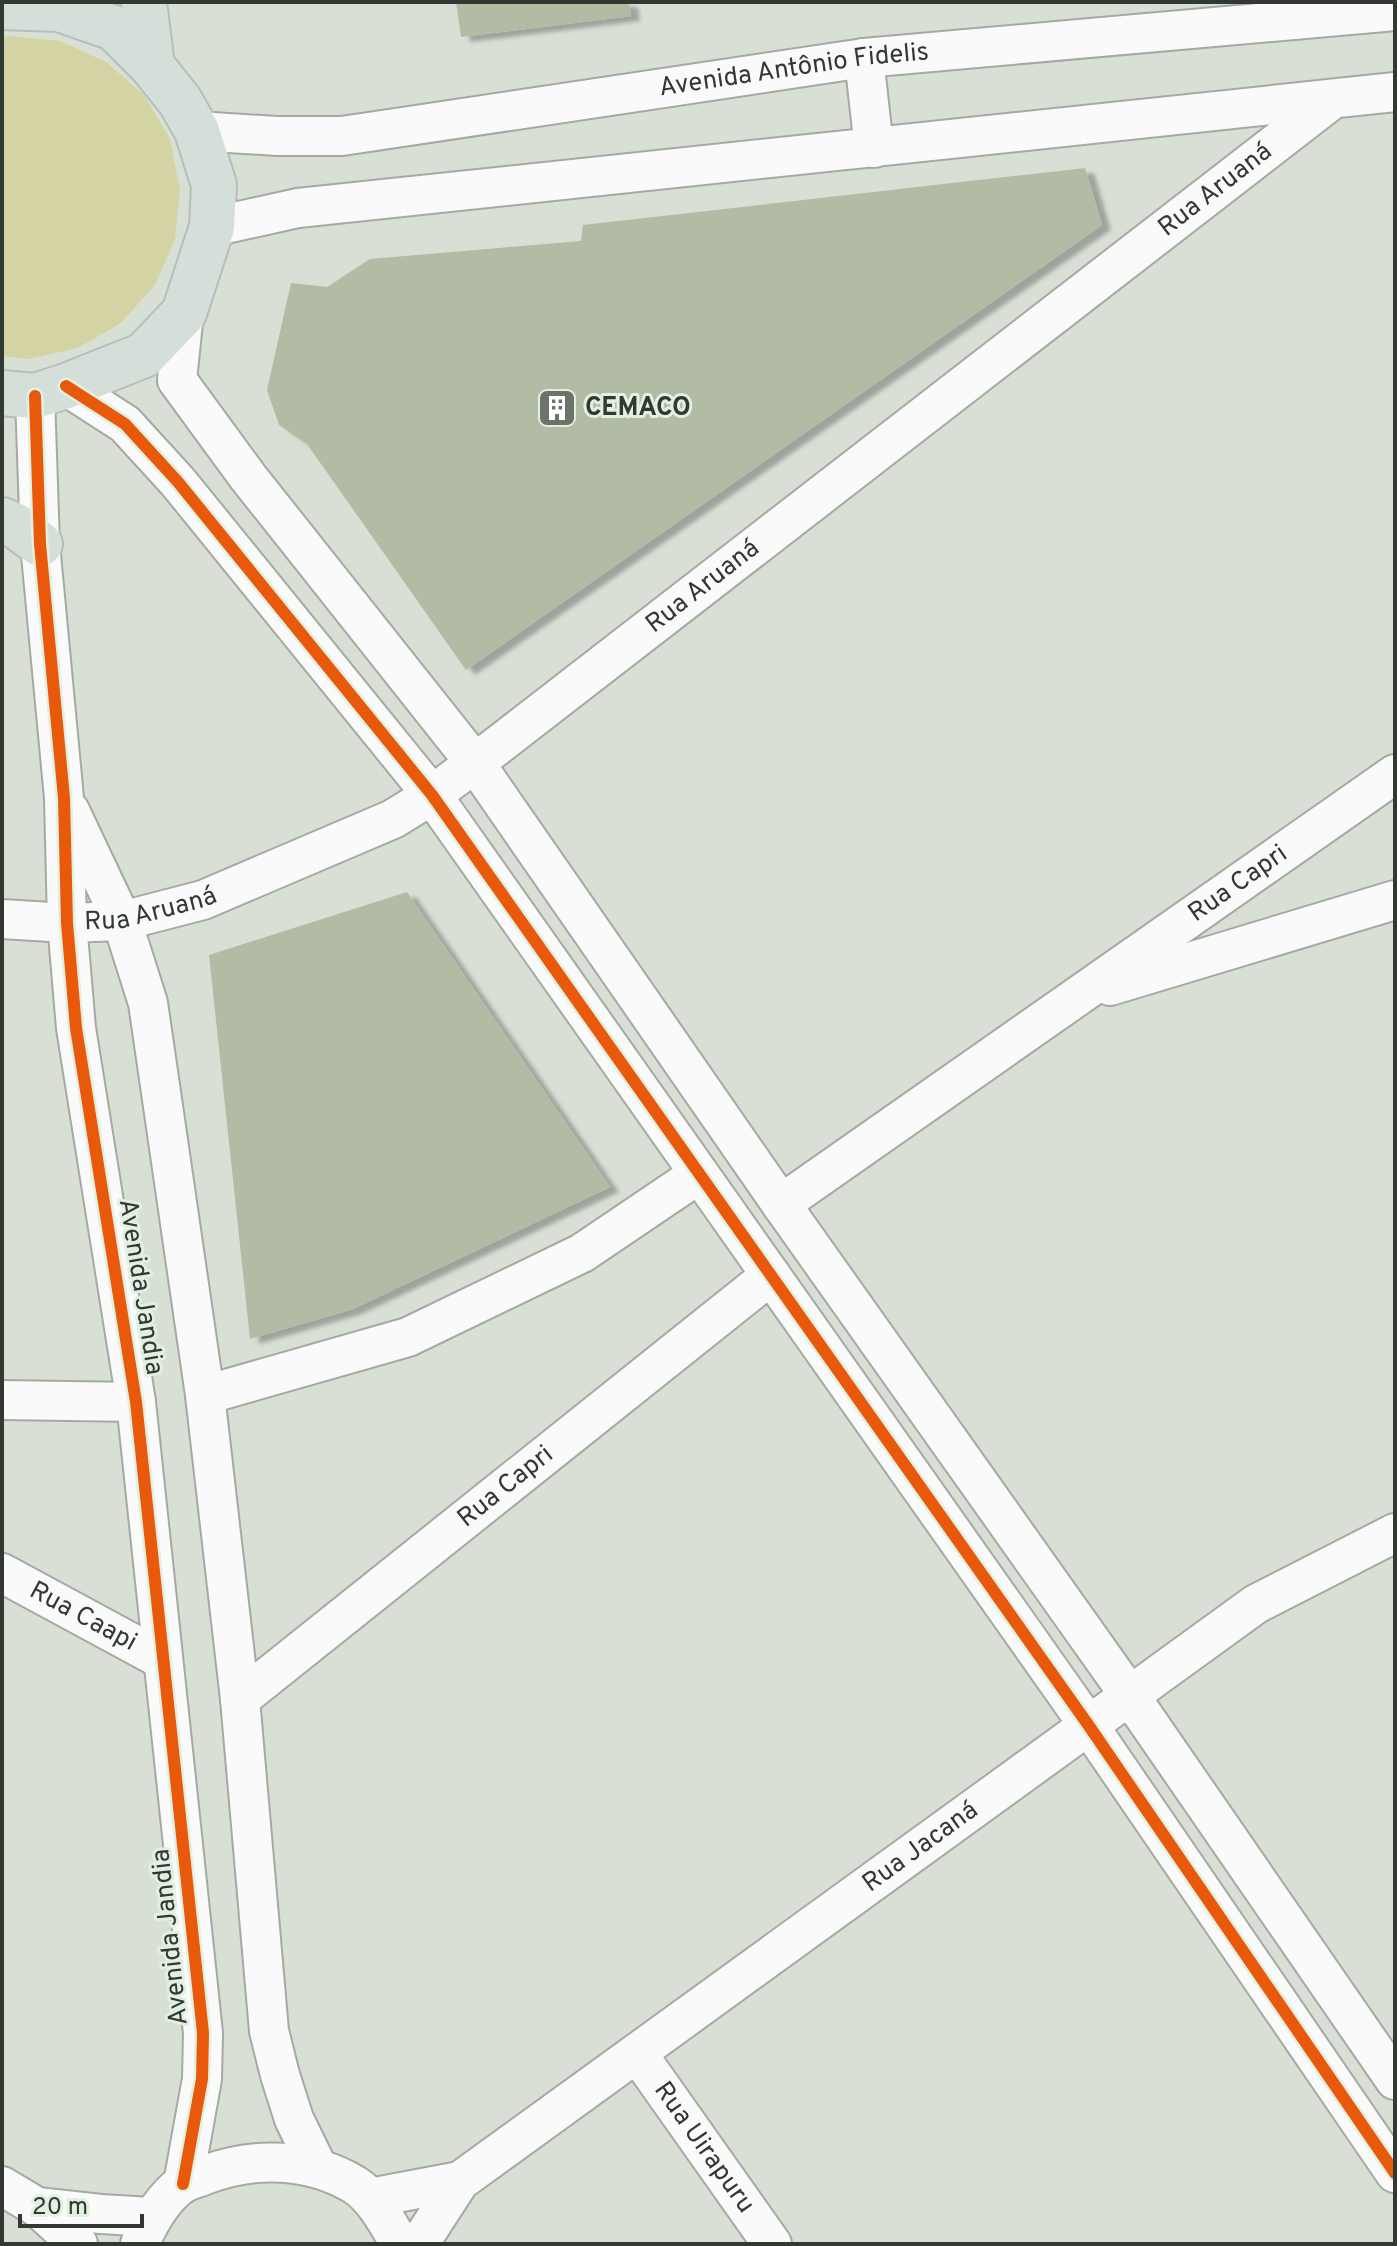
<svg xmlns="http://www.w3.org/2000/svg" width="1397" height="2246" font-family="Overpass,sans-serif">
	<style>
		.green { fill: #d4d3a3 }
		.building { fill: #b2bba4; filter: url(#shadow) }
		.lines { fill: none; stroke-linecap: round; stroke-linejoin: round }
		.minor-casing { stroke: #a4aaa3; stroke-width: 42 }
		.major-casing { stroke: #b9bdb9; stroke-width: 48 }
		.minor { stroke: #f9faf9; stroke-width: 38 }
		.major { stroke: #d5dfda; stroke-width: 44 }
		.cycleway-casing { stroke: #e1f0e0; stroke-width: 17 }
		.cycleway { stroke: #e8590c; stroke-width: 12 }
		.labels { text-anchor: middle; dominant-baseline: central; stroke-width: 6; stroke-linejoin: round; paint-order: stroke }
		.street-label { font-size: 26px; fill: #323832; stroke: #e1f0e0 }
		.poi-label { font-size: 26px; font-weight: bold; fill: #323832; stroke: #e1f0e0; text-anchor: start }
	</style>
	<defs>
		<filter id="shadow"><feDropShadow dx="9" dy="5" stdDeviation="2" flood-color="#0004"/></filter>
	</defs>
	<rect width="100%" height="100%" fill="#d8e0d6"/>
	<path class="green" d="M9 36 60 41 106 62 144 95 170 139 180 189 175 239 155 285 121 323 78 348 28 359 2 356V38Z"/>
	<g class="building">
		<path d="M456 2H629L631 16 461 37Z"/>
		<path d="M1085 168 1102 225 466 670 307 444 279 425 267 390 291 283 327 287 370 259 581 241 583 225Z"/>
		<path d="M407 892 610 1187 353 1309 250 1339 209 955Z"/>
	</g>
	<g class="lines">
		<g class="minor-casing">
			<g id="minor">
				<path d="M864 58 874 148"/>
				<path id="s1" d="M197 131 277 136H342L864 58 1395 11"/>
				<path d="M212 227 298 208 1395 92"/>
				<path d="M184 313 177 380 248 477 475 763 781 1204 1130 1696 1395 2080"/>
				<path d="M66 386 125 424 178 482 432 795 1089 1726 1395 2173"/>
				<path d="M35 396 40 544 64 798 67 923 76 1028 136 1402 203 2033 202 2079 183 2184"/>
				<path d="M70 811 122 921 148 1003 205 1395 240 1699 269 2031 280 2075 294 2119 318 2168"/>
				<path id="s2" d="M2 919 67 923 122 921 203 900 393 819 432 795 475 763 1333 99"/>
				<path d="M1110 986 1395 900"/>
				<path id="s3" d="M781 1204 1395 774"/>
				<path d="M205 1395 408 1337 582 1253 699 1174"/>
				<path d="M2 1400 136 1402"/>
				<path id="s4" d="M2 1573 163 1660"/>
				<path id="s5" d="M240 1699 771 1275"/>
				<path id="s6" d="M637 2053 772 2244"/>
				<path d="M2 2186 37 2207 78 2244"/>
				<path d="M370 2198 460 2181"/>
				<path d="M37 2207 101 2214 151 2217"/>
				<path d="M140 2244C149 2222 162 2199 182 2184 189 2180 198 2178 205 2175 254 2156 310 2158 355 2185 375 2198 388 2224 400 2244"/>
				<path id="s7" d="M419 2244 460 2181 1256 1604 1395 1533"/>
			</g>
		</g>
		<g class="major-casing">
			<g id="major">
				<path d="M144 2 152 66"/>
				<path d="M2 7 59 9 114 28 152 66 180 101 197 131 214 185 212 227 184 313 144 355 66 386 35 396 2 393"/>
				<path d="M2 520 16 526 40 544"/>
			</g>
		</g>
		<use href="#minor" class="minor"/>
		<use href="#major" class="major"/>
		<g class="cycleway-casing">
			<g id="cycleway">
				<path d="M66 386 125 424 178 482 432 795 1089 1726 1395 2173"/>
				<path d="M35 396 40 544 64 798 67 923 76 1028 136 1402 203 2033 202 2079 183 2184"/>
			</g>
		</g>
		<use href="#cycleway" class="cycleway"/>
	</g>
	<defs>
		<g id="building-square" transform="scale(2)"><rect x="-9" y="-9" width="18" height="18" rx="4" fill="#6c736b" stroke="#e1f0e0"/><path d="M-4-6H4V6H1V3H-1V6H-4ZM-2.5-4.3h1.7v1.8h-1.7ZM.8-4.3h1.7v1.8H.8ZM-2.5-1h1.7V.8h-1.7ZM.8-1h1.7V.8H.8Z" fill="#fff"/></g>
	</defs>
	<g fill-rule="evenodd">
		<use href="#building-square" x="557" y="408"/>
	</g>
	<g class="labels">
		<g class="street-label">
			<text stroke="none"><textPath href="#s1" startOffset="602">Avenida Antônio Fidelis</textPath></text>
			<text stroke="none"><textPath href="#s2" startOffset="1446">Rua Aruaná</textPath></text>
			<text stroke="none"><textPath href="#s2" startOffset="798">Rua Aruaná</textPath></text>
			<text stroke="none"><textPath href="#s3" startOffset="558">Rua Capri</textPath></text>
			<text stroke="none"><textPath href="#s2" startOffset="150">Rua Aruaná</textPath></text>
			<text transform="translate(140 1287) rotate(81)">Avenida Jandia</text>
			<text stroke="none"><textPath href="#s5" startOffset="340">Rua Capri</textPath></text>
			<text stroke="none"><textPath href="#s4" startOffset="92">Rua Caapi</textPath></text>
			<text stroke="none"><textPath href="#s7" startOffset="644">Rua Jacaná</textPath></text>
			<text transform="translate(171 1937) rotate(-96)">Avenida Jandia</text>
			<text stroke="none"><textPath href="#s6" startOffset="116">Rua Uirapuru</textPath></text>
		</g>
		<g class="poi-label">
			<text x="585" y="408">CEMACO</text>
		</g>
	</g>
	<rect width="1397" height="2246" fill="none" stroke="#323832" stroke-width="8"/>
	<path d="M20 2214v12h122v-12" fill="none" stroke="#323832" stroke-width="4"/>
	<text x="32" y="2214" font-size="24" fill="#323832" stroke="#e1f0e0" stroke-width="6" paint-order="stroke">20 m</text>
</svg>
